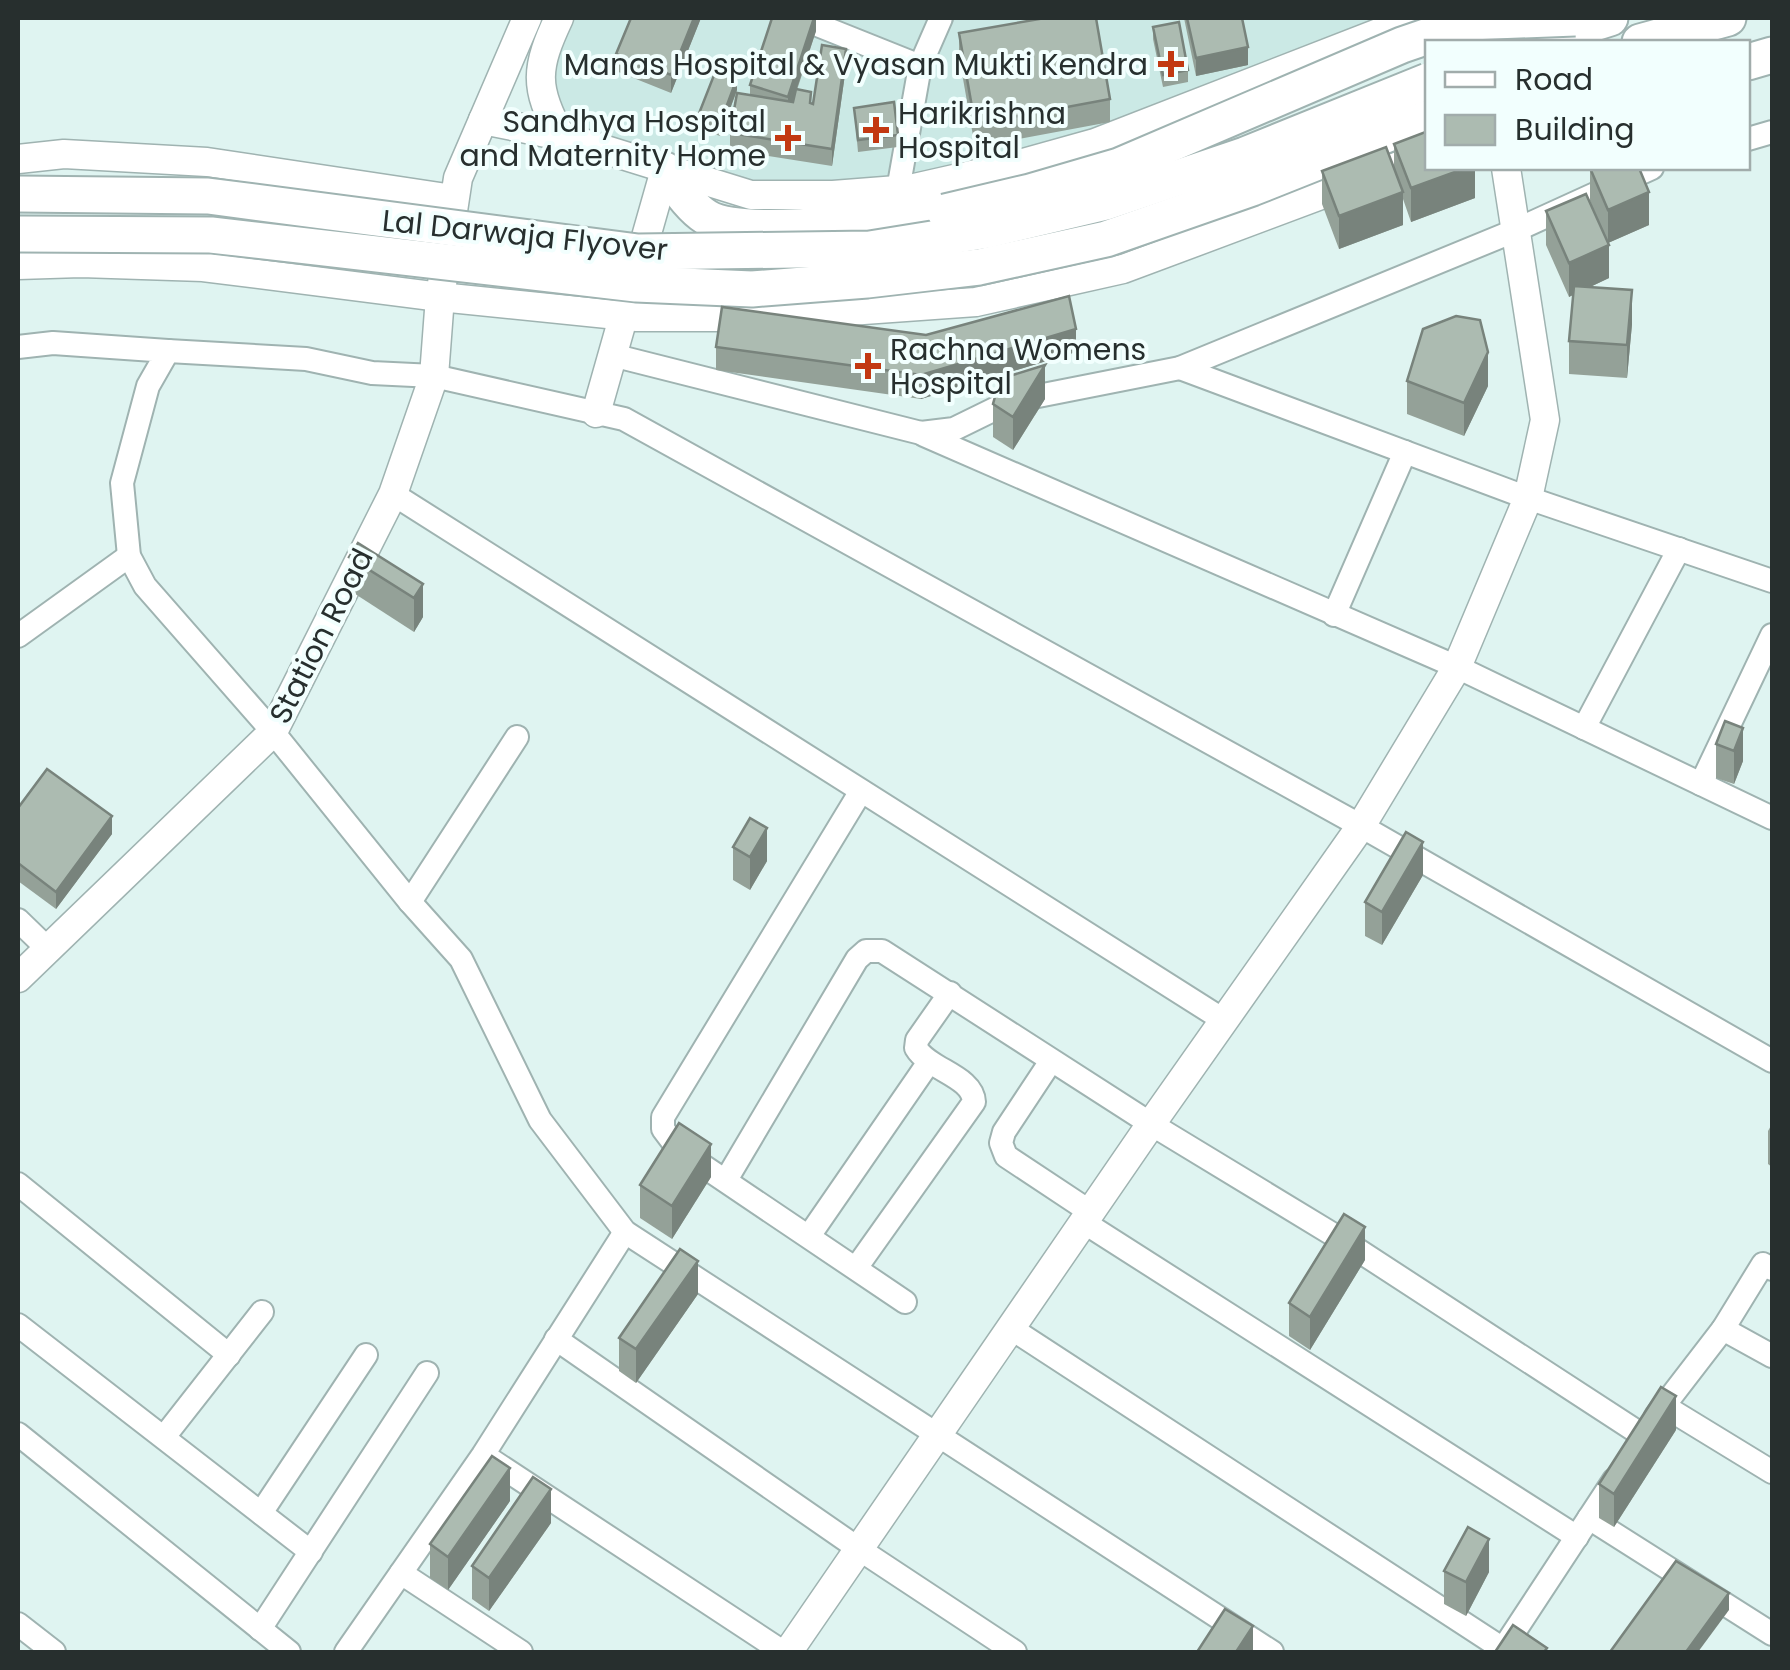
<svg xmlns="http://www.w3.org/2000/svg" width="1790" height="1670" font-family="Poppins,sans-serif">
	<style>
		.built { fill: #cbe9e5 }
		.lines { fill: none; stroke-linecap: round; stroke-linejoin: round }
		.minor-casing { stroke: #9fb3b1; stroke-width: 26 }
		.tertiary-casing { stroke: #9fb3b1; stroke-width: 31 }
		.trunk-casing { stroke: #9fb3b1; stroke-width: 39 }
		.minor { stroke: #fff; stroke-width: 22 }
		.tertiary { stroke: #fff; stroke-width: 28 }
		.trunk { stroke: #fff; stroke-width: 35 }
		.trunk-bridge-casing { stroke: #9fb3b1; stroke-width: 39; stroke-linecap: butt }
		.trunk-bridge { stroke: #fff; stroke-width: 35 }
		.wall { fill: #94a198 }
		.shaded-wall { fill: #78837c }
		.building { fill: #acbbb1; stroke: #78837c; stroke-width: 2.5 }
		.poi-dot { fill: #c23912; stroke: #f2fffe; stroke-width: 4 }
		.labels { text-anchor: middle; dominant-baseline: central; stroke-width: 8; stroke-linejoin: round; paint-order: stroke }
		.poi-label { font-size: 30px; fill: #272f2e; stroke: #f2fffe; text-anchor: end }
		.street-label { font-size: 30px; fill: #272f2e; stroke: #f2fffe }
	</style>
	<rect width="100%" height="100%" fill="#dff4f1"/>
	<path class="built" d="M564 18H1399L1085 136 911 183 753 186 563 127 542 83Z"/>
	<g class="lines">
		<g class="minor-casing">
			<g id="minor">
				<path d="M800 18 920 66"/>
				<path d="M1748 139 1772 132"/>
				<path d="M898 190 920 66 941 18"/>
				<path d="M18 347 53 343 168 351 148 386 122 483 129 556 145 586 273 732 410 902 461 959 540 1120 625 1232 1272 1652"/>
				<path d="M168 351 306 359 372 373 434 376 624 419 1361 826 1772 1061"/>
				<path d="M612 355 921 433 954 429 1003 405 1038 396 1180 368 1514 231 1652 168"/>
				<path d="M1180 368 1528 498 1772 581"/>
				<path d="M924 435 1457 667 1772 818"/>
				<path d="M393 494 1225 1021"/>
				<path d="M1334 615 1405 452"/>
				<path d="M18 636 129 556"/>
				<path d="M1584 728 1679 549"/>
				<path d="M1701 784 1772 635"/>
				<path d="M861 791 663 1117V1129L678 1149 905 1302"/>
				<path d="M410 902 517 737"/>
				<path d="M18 920 49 950"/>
				<path d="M1051 1061 1004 1132 1001 1143 1006 1156 1092 1213"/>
				<path d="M726 1180 857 959 866 951H882L1151 1124 1347 1243 1642 1435"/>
				<path d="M18 1184 229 1355"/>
				<path d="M1085 1223 1577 1537"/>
				<path d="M809 1236 929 1062"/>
				<path d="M856 1268 974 1102C973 1076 929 1070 916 1048L917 1040 950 993"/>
				<path d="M18 1325 311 1552"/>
				<path d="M1012 1329 1503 1649"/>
				<path d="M1723 1329 1772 1356"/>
				<path d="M556 1339 859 1549 1015 1652"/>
				<path d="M1664 1406 1772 1472"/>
				<path d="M1656 1416 1723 1329 1763 1264 1772 1269"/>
				<path d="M18 1434 289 1652"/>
				<path d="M164 1437 262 1312"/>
				<path d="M485 1456 783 1652"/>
				<path d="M261 1513 366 1355"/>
				<path d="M1589 1518 1772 1634"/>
				<path d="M401 1573 521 1652"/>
				<path d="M18 1624 54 1652"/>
				<path d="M260 1629 427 1373"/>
				<path d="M346 1652 483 1455 625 1232"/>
				<path d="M1501 1652 1614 1480"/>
			</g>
		</g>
		<g class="tertiary-casing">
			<g id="tertiary">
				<path d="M559 18C536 67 533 87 561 136"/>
				<path d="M483 120 561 136 751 195H833L910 189 1016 165 1095 143 1417 18"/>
				<path d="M18 159 64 154 207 162 453 199"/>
				<path d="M18 265 81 263 203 267 440 297 637 317H765L976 302 1123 269 1428 155"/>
				<path d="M596 413 665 170"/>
				<path d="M18 978 273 732 393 494 434 376 440 297 458 178 527 18"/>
				<path d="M788 1652 1151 1124 1361 826 1457 667 1528 498 1545 420 1506 168"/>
			</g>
		</g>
		<g class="trunk-casing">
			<g id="trunk">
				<path d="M1534 42 1610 18"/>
				<path d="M1640 42 1728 18"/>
				<path d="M1748 62 1772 55"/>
				<path d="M665 170C677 186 689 206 706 217 743 240 897 218 945 212"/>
			</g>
		</g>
		<use href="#minor" class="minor"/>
		<use href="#tertiary" class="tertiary"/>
		<use href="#trunk" class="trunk"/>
		<g class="trunk-bridge-casing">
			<g id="trunk-bridge">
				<path d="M18 194 208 196 638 252 870 249 988 230 1106 202 1245 155 1428 81"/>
				<path d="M945 212 1030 192 1119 166 1402 45 1469 22 1575 18"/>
				<path d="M18 234 211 235 636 284 752 289 867 280 979 267 1106 239 1252 188 1428 118"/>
			</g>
		</g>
		<use href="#trunk-bridge" class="trunk-bridge"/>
	</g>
	<g class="wall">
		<path d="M701 18 671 93 616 71V54Z"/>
		<path d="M816 18V31L797 90 813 104 846 67 832 166 730 150V133L750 95V85Z"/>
		<path d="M1184 18H1242L1248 65 1196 76Z"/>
		<path d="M1153 27 1188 70V82L1163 87 1153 39Z"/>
		<path d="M959 33 1110 99V122L975 147 959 56Z"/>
		<path d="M737 90 720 136 698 128V116Z"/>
		<path d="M854 108 898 135V147L858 152Z"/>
		<path d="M1394 144 1475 168V198L1411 222 1403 199V225L1339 249 1322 204V171L1394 170Z"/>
		<path d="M1590 168 1649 225 1608 243 1590 201Z"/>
		<path d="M1546 211 1609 278 1590 287 1632 324 1627 378 1569 374V341L1573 294 1569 297 1546 245Z"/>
		<path d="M926 335 1076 352 921 399 716 370V347Z"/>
		<path d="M1407 381 1488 386 1464 436 1407 414Z"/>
		<path d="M1045 399 1013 450 993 437V404Z"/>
		<path d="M349 557 423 584V617L414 632 349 590Z"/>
		<path d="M1772 687V728L1770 727V693Z"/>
		<path d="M1743 728V761L1734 784 1716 778V744Z"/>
		<path d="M18 808 112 834 56 909 18 881Z"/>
		<path d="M733 847 767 861 750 890 733 880Z"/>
		<path d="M1423 875 1382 945 1365 936V902Z"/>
		<path d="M1772 1124V1167L1768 1164V1131Z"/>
		<path d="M711 1177 672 1239 640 1218V1185Z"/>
		<path d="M1365 1260 1310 1350 1289 1336V1303Z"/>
		<path d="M698 1294 636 1383 619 1371V1338Z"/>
		<path d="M1676 1430 1614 1527 1599 1518V1484Z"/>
		<path d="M510 1501 448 1590 430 1578V1544Z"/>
		<path d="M551 1523 489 1611 472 1599V1566Z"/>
		<path d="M1444 1571 1489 1572 1466 1616 1444 1604Z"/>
	</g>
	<g class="shaded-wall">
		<path d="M694 18H701L671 93V75Z"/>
		<path d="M814 18H816V31L788 115V97Z"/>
		<path d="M1248 47V65L1196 76V58Z"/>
		<path d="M846 49V67L832 166V149Z"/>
		<path d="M737 78V90L720 136V124Z"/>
		<path d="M1466 168H1475V198L1411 222V188Z"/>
		<path d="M1403 192V225L1339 249V216Z"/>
		<path d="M1649 192V225L1608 243V210Z"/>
		<path d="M1609 245V278L1569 297V263Z"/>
		<path d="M1632 290V324L1627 378V345Z"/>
		<path d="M1076 329V352L921 399V375Z"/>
		<path d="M1488 352V386L1464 436V403Z"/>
		<path d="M1045 365V399L1013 450V417Z"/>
		<path d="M423 584V617L414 632V598Z"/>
		<path d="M1743 728V761L1734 784V751Z"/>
		<path d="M112 816V834L56 909V892Z"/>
		<path d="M767 828V861L750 890V857Z"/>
		<path d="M1423 842V875L1382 945V912Z"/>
		<path d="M711 1144V1177L672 1239V1206Z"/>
		<path d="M1365 1227V1260L1310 1350V1317Z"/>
		<path d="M698 1261V1294L636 1383V1349Z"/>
		<path d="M1676 1396V1430L1614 1527V1494Z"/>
		<path d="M510 1468V1501L448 1590V1557Z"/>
		<path d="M551 1489V1523L489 1611V1578Z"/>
		<path d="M1489 1539V1572L1466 1616V1582Z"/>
		<path d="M1729 1593V1610L1698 1652H1686Z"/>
		<path d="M1253 1626V1652H1236Z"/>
	</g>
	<g class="building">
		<path d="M631 18H694L671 75 616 54Z"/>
		<path d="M772 18H814L788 97 750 85Z"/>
		<path d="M1045 18H1096L1110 99 975 124 959 33Z"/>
		<path d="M1187 18H1242L1248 47 1196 58Z"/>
		<path d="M1179 22 1188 70 1163 75 1153 27Z"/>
		<path d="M822 45 846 49 832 149 730 133 737 93 793 102 796 89 811 92 810 103 813 104Z"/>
		<path d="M716 70 737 78 720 124 698 116Z"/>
		<path d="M894 102 898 135 858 140 854 108Z"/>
		<path d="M1428 131V168H1466L1411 188 1394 144Z"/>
		<path d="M1386 147 1403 192 1339 216 1322 171Z"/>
		<path d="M1590 168H1639L1649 192 1608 210Z"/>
		<path d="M1586 194 1609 245 1569 263 1546 211Z"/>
		<path d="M1574 286 1632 290 1627 345 1569 341Z"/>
		<path d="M1069 296 1076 329 921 375 716 347 722 307 926 335Z"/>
		<path d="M1456 316 1480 320 1488 352 1464 403 1407 381 1423 329Z"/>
		<path d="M1045 365 1013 417 993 404 1000 379Z"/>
		<path d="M358 543 423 584 414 598 349 557Z"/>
		<path d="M1725 721 1743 728 1734 751 1716 744Z"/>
		<path d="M47 769 112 816 56 892 18 863V808Z"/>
		<path d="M750 818 767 828 750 857 733 847Z"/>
		<path d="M1406 832 1423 842 1382 912 1365 902Z"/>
		<path d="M679 1123 711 1144 672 1206 640 1185Z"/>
		<path d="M1344 1214 1365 1227 1310 1317 1289 1303Z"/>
		<path d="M680 1249 698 1261 636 1349 619 1338Z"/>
		<path d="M1661 1387 1676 1396 1614 1494 1599 1484Z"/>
		<path d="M492 1456 510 1468 448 1557 430 1544Z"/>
		<path d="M533 1477 551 1489 489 1578 472 1566Z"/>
		<path d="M1468 1527 1489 1539 1466 1582 1444 1571Z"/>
		<path d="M1676 1561 1729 1593 1686 1652H1610Z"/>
		<path d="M1225 1609 1253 1626 1236 1652H1197Z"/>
		<path d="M1513 1625 1547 1648 1544 1652H1495Z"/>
	</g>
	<g class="poi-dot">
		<path d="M1166 49h10v10h10v10h-10v10h-10v-10h-10v-10h10z"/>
		<path d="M871 115h10v10h10v10h-10v10h-10v-10h-10v-10h10z"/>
		<path d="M783 123h10v10h10v10h-10v10h-10v-10h-10v-10h10z"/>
		<path d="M863 351h10v10h10v10h-10v10h-10v-10h-10v-10h10z"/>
	</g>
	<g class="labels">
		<g class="poi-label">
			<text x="1148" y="64">Manas Hospital &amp; Vyasan Mukti Kendra</text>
			<text x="898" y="113" text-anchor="start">Harikrishna<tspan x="898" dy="34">Hospital</tspan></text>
			<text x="766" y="121">Sandhya Hospital<tspan x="766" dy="34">and Maternity Home</tspan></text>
			<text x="890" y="349" text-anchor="start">Rachna Womens<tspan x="890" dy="34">Hospital</tspan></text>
		</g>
		<g class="street-label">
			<text transform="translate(525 235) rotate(6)">Lal Darwaja Flyover</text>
			<text transform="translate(321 636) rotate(-63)">Station Road</text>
		</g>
	</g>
	<rect width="1790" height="1670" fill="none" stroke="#272f2e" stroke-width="40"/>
	<rect x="1425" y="40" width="325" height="130" fill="#f2fffe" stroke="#a1acab" stroke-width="2.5"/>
	<rect x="1445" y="72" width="50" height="15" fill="#ffffff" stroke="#a1acab" stroke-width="2.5"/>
	<text x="1515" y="90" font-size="30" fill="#272f2e">Road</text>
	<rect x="1445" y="115" width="50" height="30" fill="#acbbb1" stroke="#a1acab" stroke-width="2.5"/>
	<text x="1515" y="140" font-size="30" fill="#272f2e">Building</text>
</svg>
